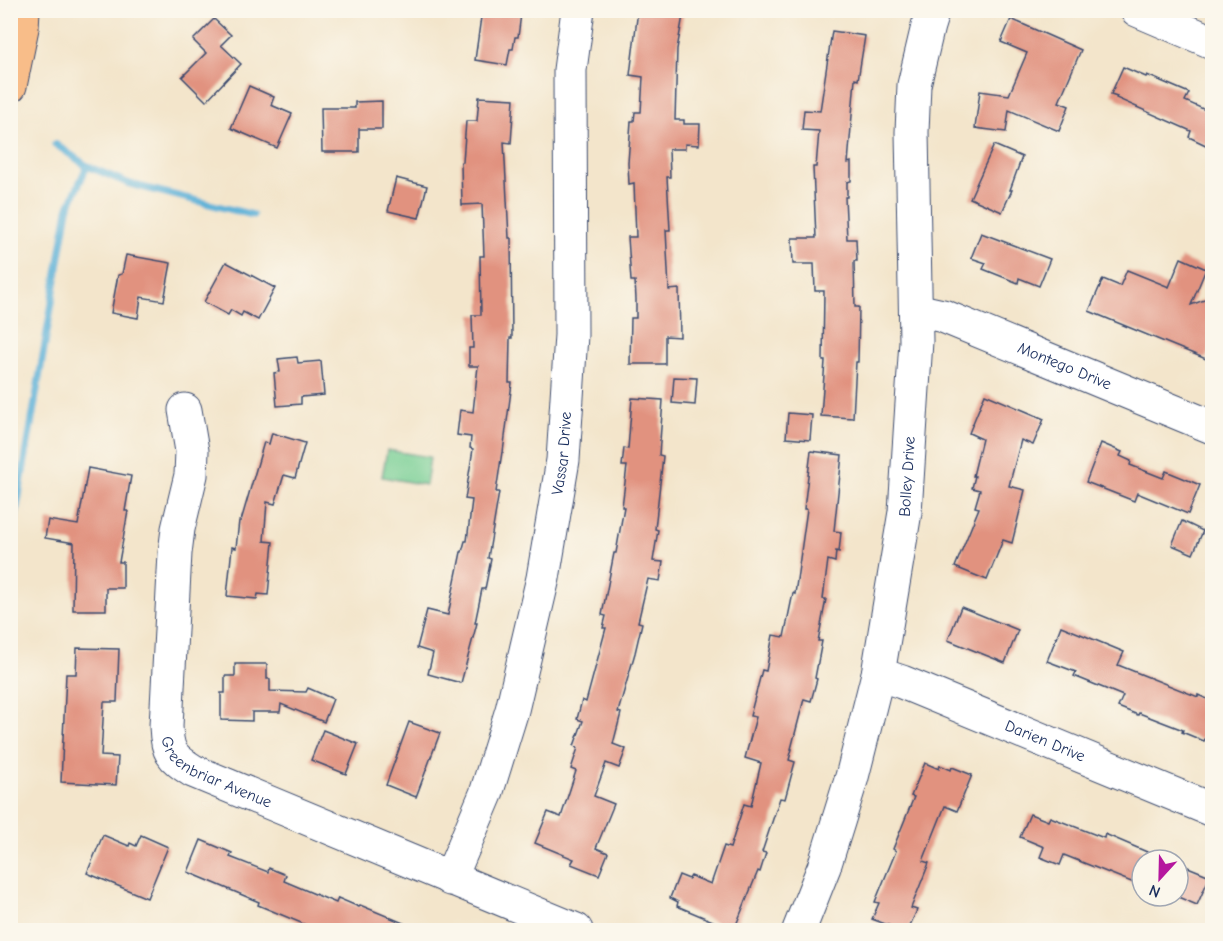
<svg xmlns="http://www.w3.org/2000/svg" width="1223" height="941" font-family="'Comic Neue',sans-serif">
	<style>
		.green { fill: #76ce93; stroke: #487e78; stroke-width: 1.5 }
		.lines { fill: none; stroke-linecap: round; stroke-linejoin: round }
		.stream { stroke: #5bb0d7; stroke-width: 7 }
		.building { fill: #e1927f }
		.minor-casing { stroke: #3b4a6e; stroke-width: 35 }
		.highway-casing { stroke: #3b4a6e; stroke-width: 35 }
		.minor { stroke: #fff; stroke-width: 33 }
		.highway { stroke: #f8bd89; stroke-width: 33 }
		.labels { text-anchor: middle; dominant-baseline: central; stroke-width: 5; stroke-linejoin: round; paint-order: stroke }
		.street-label { font-size: 16px; fill: #1b2f5e; stroke: #fbf7ec }
	</style>
	<rect width="100%" height="100%" fill="#fbf7ec"/>
	<filter id="ink" filterUnits="userSpaceOnUse"><feTurbulence type="fractalNoise" baseFrequency=".0167" numOctaves="2"/><feDisplacementMap in="SourceGraphic" scale="12" xChannelSelector="R" yChannelSelector="G"/><feConvolveMatrix kernelMatrix="1 2 1 2 8 2 1 2 1" color-interpolation-filters="sRGB"/></filter>
	<filter id="wash" filterUnits="userSpaceOnUse"><feTurbulence type="fractalNoise" baseFrequency=".008" numOctaves="4" result="noise"/><feDisplacementMap in="SourceGraphic" scale="24" xChannelSelector="R" yChannelSelector="G"/><feGaussianBlur stdDeviation="1.35" result="paint"/><feColorMatrix in="noise" values="0 0 0 0 0 0 0 0 0 0 0 0 0 0 0 0 0 1.4 0 .05"/><feComposite in="paint" operator="in"/></filter>
	<g filter="url(#wash)">
		<rect width="100%" height="100%" fill="#f3e5cb"/>
		<path class="green" d="M387 450 430 457 426 485 382 477Z"/>
		<g class="lines">
			<g class="stream">
				<path d="M55 144 87 166 130 184 253 215"/>
				<path d="M10 548 68 209 87 166"/>
			</g>
		</g>
		<g id="blocks">
			<g class="building">
				<path d="M482 10H495L521 14 518 37H515L513 49H510L507 65 475 60Z"/>
				<path d="M638 10H684L677 49 675 120H684V124H700L699 145 685 144V149H669L670 177H667L670 230H666L669 290 679 289 680 337 665 336V364H630L631 318H636V299L635 281H631L628 237H636L634 183 629 184 628 163 631 121H634L635 112H641L643 77 630 75Z"/>
				<path d="M214 19 231 35 221 45 241 64 206 101 182 77 206 53 193 40Z"/>
				<path d="M1011 19 1081 50 1059 102 1069 106 1059 131 1009 110 1006 132 975 128 980 91 1009 95 1027 53 1001 42Z"/>
				<path d="M832 31 865 36 858 80 855 79 848 163 851 162V181L847 182V197H845L847 239H856L857 261H854L855 307H859L858 362H856L853 418 821 416 825 361H823L824 291H815L814 264H793L792 238H816L813 167H816L819 131 802 130 804 110 820 111Z"/>
				<path d="M1123 67 1146 77 1147 75 1189 93 1185 101 1212 113V148L1189 137 1191 131 1116 98 1117 96 1111 94Z"/>
				<path d="M249 86 274 97 271 105 292 114 277 148 231 128Z"/>
				<path d="M479 97 514 99 511 143 504 142 509 238H511L512 338H510L509 383H512L503 452H502L496 492H499L488 558 491 559 485 589H482L475 623H477L461 683 428 674 433 653 417 648 427 610 448 615 461 552H462L465 541H467L472 500 465 499 473 449 470 448 471 437 457 435 460 410 473 412 478 366H469V348H473L472 315H481L480 256H484L482 204 462 205 461 162H463L466 121H477Z"/>
				<path d="M382 101V129H359V152H322L321 108H355V102Z"/>
				<path d="M994 145 1022 157 1010 190H1012L1002 212 970 198Z"/>
				<path d="M396 178 427 186 419 218 388 211Z"/>
				<path d="M981 233 1050 259 1039 286 1019 278 1018 283 983 269 986 263 971 258Z"/>
				<path d="M126 255 171 263 164 301 141 297 138 318 111 313 118 275 122 274Z"/>
				<path d="M1181 258 1206 269 1191 305 1212 297V344L1206 359 1089 311 1103 279 1120 286 1127 270 1169 287Z"/>
				<path d="M226 262 275 288 258 320 243 312 241 316 231 310 228 315 204 302Z"/>
				<path d="M297 357 298 363 321 361 324 395 301 397V404L277 406 274 373 280 372 278 359Z"/>
				<path d="M674 377 697 378 695 405 672 403Z"/>
				<path d="M985 394 1044 419 1033 445 1021 440 1009 486 1025 490 1012 543 1003 540 987 580 955 567 979 508 975 507 980 490 972 488 975 476H973L982 439 969 433Z"/>
				<path d="M632 398 663 400 659 455 663 456 655 529 658 530 653 561 663 562 660 581 648 579 638 622 642 623 635 653 618 712 621 713 613 744 626 749 619 768 606 763 594 796 614 804 596 848 608 853 599 875 571 864 574 859 535 843 548 812 561 817 576 771 571 769 578 748 574 746 583 721 577 719 582 700 586 702 606 628H603L606 616 602 615 614 553H616L624 507H622L627 466H622L624 448 628 449Z"/>
				<path d="M788 413 812 415 810 440 786 438Z"/>
				<path d="M272 433 305 443 295 478 284 475 275 504 267 502 264 541 273 542 268 595 258 594 257 599 227 596 232 547 236 548 239 521H241L264 442 269 444Z"/>
				<path d="M1101 443 1122 452 1120 456 1131 461 1130 465 1163 478 1166 471 1200 485 1188 514 1137 493 1134 501 1086 482Z"/>
				<path d="M811 451 842 455 834 531 841 532 839 552 836 551 835 562 828 560 823 599H826L818 641H822L815 678 817 679 811 701 804 699 791 749H792L789 760 795 762 785 799 780 798 762 852 766 853 760 872 758 871 734 930 677 906 678 902 670 898 679 875 689 879 691 876 711 884 724 846 730 848 744 804 751 806 761 763 745 758 756 717 750 716 762 670 766 671 773 635 784 637 793 593 795 594 807 509H804Z"/>
				<path d="M88 468 131 476 125 511H128L119 562H123V588H106V610H73L74 543 45 538 48 520 78 525Z"/>
				<path d="M1182 521 1203 531 1193 554 1172 545Z"/>
				<path d="M961 607 1018 630 1005 663 948 640Z"/>
				<path d="M1061 626 1124 652 1118 665 1198 697V695L1212 701V739L1207 736 1204 741 1182 732 1183 730 1139 713 1138 715 1118 707 1123 696 1074 676 1076 672 1047 661Z"/>
				<path d="M77 648 119 649 117 702H104L101 756 118 757 116 785 61 782 66 674H76Z"/>
				<path d="M235 664H267V679H270V691L306 692 308 688 333 699 324 722 281 704 280 712H252V721L221 720V693H225V676H235Z"/>
				<path d="M409 722 440 733 416 797 386 785Z"/>
				<path d="M323 730 358 744 346 774 311 760Z"/>
				<path d="M925 763 939 769 940 765 951 770 952 767 972 775 957 811 945 806 923 861 929 863 911 908 917 910 908 930H901L872 919 879 903 875 902 896 851 893 849 914 797 911 796Z"/>
				<path d="M1030 814 1048 821 1050 817 1104 838 1105 834 1147 852 1144 860H1142V865L1134 883 1064 855 1060 865 1040 857 1044 847 1020 837Z"/>
				<path d="M103 835 129 846 130 843 136 846 141 835 168 847 147 898 87 873Z"/>
				<path d="M201 840 232 853 230 857 268 872 269 868 286 875 284 881 336 903 338 898 359 907 360 905 420 930H318L258 905 259 902 188 872Z"/>
				<path d="M1178 863 1210 876 1197 905 1178 897Z"/>
			</g>
		</g>
	</g>
	<g filter="url(#ink)">
		<use href="#blocks" fill-opacity="0" stroke="#3b4a6e" stroke-width="1.5"/>
		<g class="lines">
			<g class="minor-casing">
				<g id="minor">
					<path d="M1137 10 1212 42"/>
					<path id="s1" d="M916 310 943 316 1212 427"/>
					<path id="s2" d="M185 410 192 451 191 475 178 529 175 553 166 726C167 752 171 757 193 771L576 930"/>
					<path id="s3" d="M878 674 902 682 1212 810"/>
					<path id="s4" d="M450 879 486 794 512 710 543 578 563 460 571 335 570 70 578 10"/>
					<path id="s5" d="M799 930 824 867 852 777 878 674 905 512 916 341 912 132 914 85 928 26 933 10"/>
				</g>
			</g>
			<g class="highway-casing">
				<path id="highway" d="M10 86 22 28 23 10"/>
			</g>
			<use href="#minor" class="minor"/>
			<use href="#highway" class="highway"/>
		</g>
	</g>
	<g class="labels">
		<g class="street-label">
			<text stroke="none"><textPath href="#s1" startOffset="159">Montego Drive</textPath></text>
			<text stroke="none"><textPath href="#s4" startOffset="442">Vassar Drive</textPath></text>
			<text stroke="none"><textPath href="#s5" startOffset="468">Bolley Drive</textPath></text>
			<text stroke="none"><textPath href="#s3" startOffset="180">Darien Drive</textPath></text>
			<text stroke="none"><textPath href="#s2" startOffset="394">Greenbriar Avenue</textPath></text>
		</g>
	</g>
	<rect width="1223" height="941" fill="none" stroke="#fbf7ec" stroke-width="36"/>
	<g transform="translate(1160 878) rotate(202)"><circle r="28" fill="#fbf7ec" stroke="#a1a7b3" stroke-width="1.5"/>
	<path d="M0-4.5L10 22L0 15L-10 22Z" fill="#b5179e"/>
	<text y="-9" font-size="16" font-weight="bold" text-anchor="middle" fill="#1b2f5e">N</text>
	</g>
</svg>
